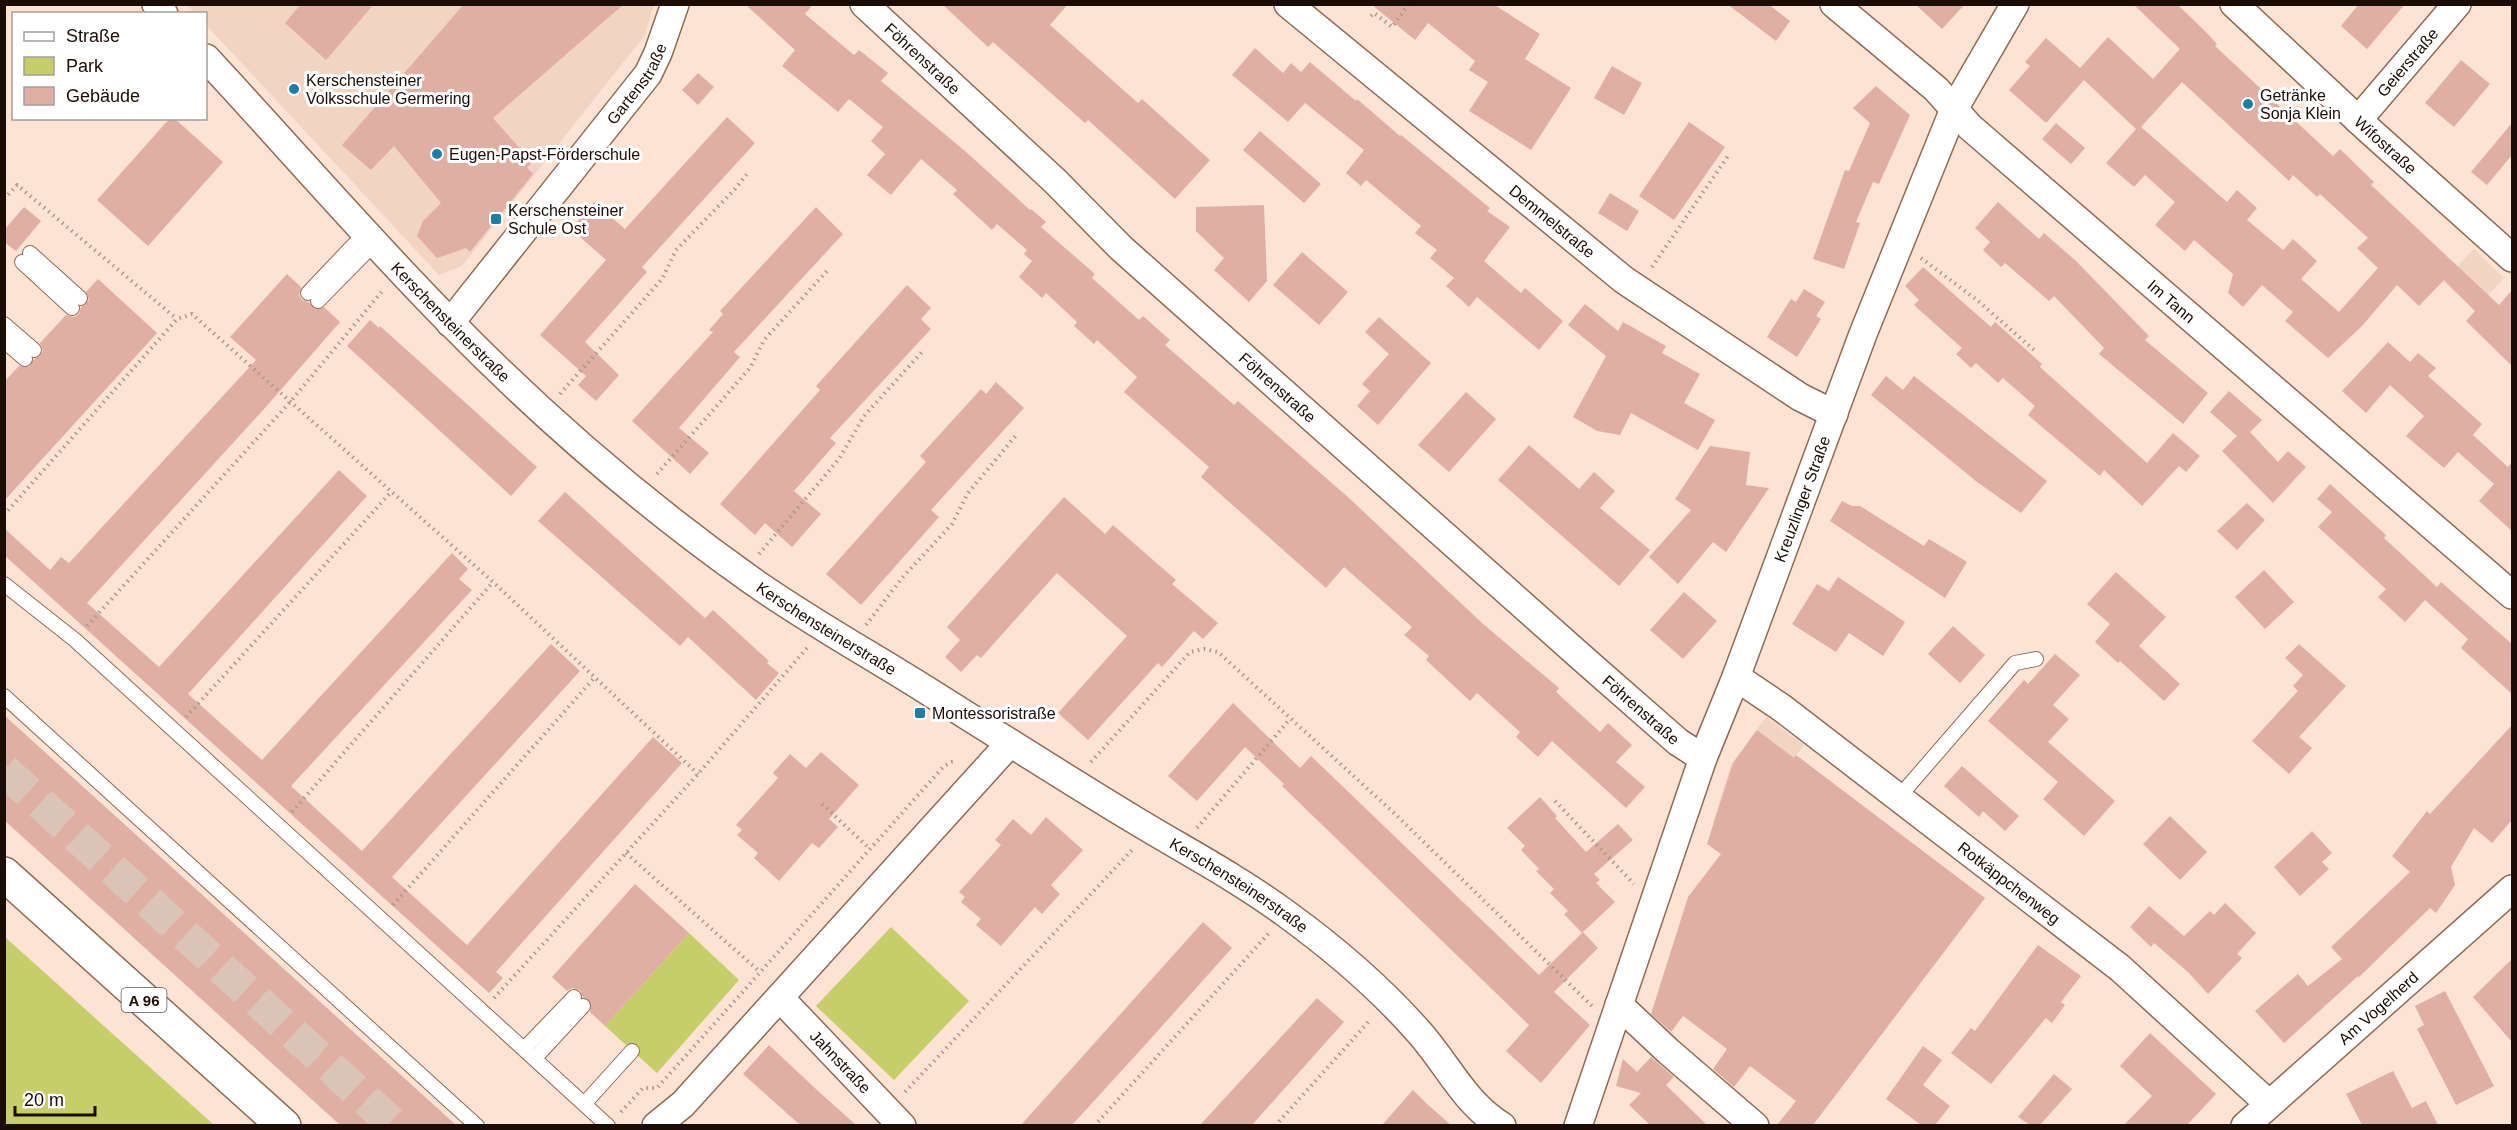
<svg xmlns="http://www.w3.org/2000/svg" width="2517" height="1130" font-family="Helvetica,sans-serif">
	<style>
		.built { fill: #f1d4c2 }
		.green { fill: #c6ce69 }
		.building { fill: #dfafa4; fill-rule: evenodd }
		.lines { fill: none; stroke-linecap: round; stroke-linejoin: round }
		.highway-tunnel { stroke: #dbc3b5; stroke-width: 33; stroke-dasharray: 33 16; stroke-linecap: butt }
		.lane-casing { stroke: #906b54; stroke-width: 16 }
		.street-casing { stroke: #906b54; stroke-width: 30 }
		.highway-casing { stroke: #906b54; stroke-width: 36 }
		.path { stroke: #ae988c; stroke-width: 4; stroke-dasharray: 1.5 4.5; stroke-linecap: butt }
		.lane { stroke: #fff; stroke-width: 14 }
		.street { stroke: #fff; stroke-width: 27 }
		.highway { stroke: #fff; stroke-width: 33 }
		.poi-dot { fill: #1b7faa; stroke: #fff; stroke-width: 2 }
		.labels { text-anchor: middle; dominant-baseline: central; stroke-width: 6; stroke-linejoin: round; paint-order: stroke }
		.shield { fill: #fff; stroke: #5f5650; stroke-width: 1.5 }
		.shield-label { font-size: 15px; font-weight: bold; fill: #1b0d05 }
		.street-label { font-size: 16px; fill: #1b0d05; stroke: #fff }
		.poi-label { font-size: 16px; fill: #1b0d05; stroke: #fff; text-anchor: start }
	</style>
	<rect width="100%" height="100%" fill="#fde3d4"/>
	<g class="built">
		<path d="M187 5H654L645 35 462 266 439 275 206 25V14L195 13Z"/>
		<path d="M2474 249 2504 278 2474 310 2443 281Z"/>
		<path d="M1766 717 1804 745 1735 838 1713 822 1731 765Z"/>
	</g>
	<g class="green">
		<path d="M891 927 969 1001 894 1080 816 1006Z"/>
		<path d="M689 933 739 980 657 1073 605 1026Z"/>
		<path d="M4 937H5L214 1125H5Z"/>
	</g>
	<g class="building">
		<path d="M301 4H374L326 60 285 23Z"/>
		<path d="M464 4H624L493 118 532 162 527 168 533 174 470 252 466 248 437 258 417 236 423 221 441 203 394 146 371 170 342 145Z"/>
		<path d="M745 4H813L805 14 854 55 859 50 888 73 881 81 965 151 1030 210 1031 209 1046 222 1041 227 1095 274 1092 278 1139 320 1143 316 1170 340 1165 345 1234 405 1238 401 1349 498 1482 623 1559 688 1556 692 1600 732 1608 723 1632 745 1616 762 1645 787 1626 808 1552 741 1538 757 1516 737 1520 732 1477 693 1470 701 1426 660 1429 656 1404 635 1412 627 1344 567 1326 588 1201 477 1209 467 1124 392 1137 377 1097 340 1094 344 1074 326 1077 322 1046 293 1042 298 1019 277 1032 261 1024 254 1027 250 997 224 992 230 953 194 957 190 921 159 891 195 867 175 885 154 871 141 883 127 849 99 838 112 782 66 795 50Z"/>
		<path d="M942 4H1068L1050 25 1138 103 1142 99 1210 160 1175 199 1088 120 1085 123 993 42 988 47Z"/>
		<path d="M1371 4H1493L1540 34 1525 59 1571 88 1531 150 1469 111 1488 82 1469 70 1475 61 1428 23 1415 40Z"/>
		<path d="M1727 4H1768L1790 21 1776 41Z"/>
		<path d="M1915 4H1965L1942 29Z"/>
		<path d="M2133 4H2177L2208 34 2217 44 2215 46 2333 156 2340 149 2374 182 2371 185 2499 305 2512 290V366L2466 321 2475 311 2444 280 2419 306 2397 285 2362 326 2328 358 2285 321 2293 312 2262 285 2243 307 2228 293 2233 274 2194 240 2185 251 2155 225 2175 202 2145 175 2134 187 2106 163 2136 129 2084 80 2046 123 2009 90 2030 66 2025 62 2046 38 2080 68 2108 37 2153 79 2180 49ZM2182 82 2289 181 2293 175 2317 197 2320 194 2368 238 2357 248 2378 268 2339 312 2301 279 2317 261 2293 239 2283 250 2247 220 2257 208 2237 190 2227 202 2141 127Z"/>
		<path d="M2359 4H2405L2367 49 2341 26Z"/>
		<path d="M1255 48 1283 73 1291 63 1301 72 1310 62 1356 101 1357 99 1400 136 1401 135 1490 208 1487 211 1510 227 1484 261 1521 293 1525 288 1563 321 1539 350 1477 297 1469 307 1446 286 1454 278 1430 258 1437 250 1415 233 1421 226 1366 180 1361 186 1346 173 1364 150 1305 103 1288 122 1232 75Z"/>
		<path d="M2461 60 2490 84 2454 127 2425 103Z"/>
		<path d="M1612 66 1642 83 1624 115 1594 98Z"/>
		<path d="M698 73 714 87 698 105 682 90Z"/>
		<path d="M1876 86 1910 115 1879 184 1873 182 1856 222 1860 223 1844 269 1813 259 1845 170 1849 171 1870 123 1853 108Z"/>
		<path d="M727 117 755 143 642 267 647 272 585 342 619 375 596 401 578 385 586 376 540 335 606 260 571 229 594 202 625 229Z"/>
		<path d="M170 118H174L223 162 148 246 97 200Z"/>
		<path d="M1689 122 1725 147 1674 220 1639 196Z"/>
		<path d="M2056 123 2085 148 2071 164 2042 139Z"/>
		<path d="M2512 123V155L2487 185 2471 172Z"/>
		<path d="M1260 131 1321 184 1304 203 1243 150Z"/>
		<path d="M1610 193 1639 211 1627 231 1598 213Z"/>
		<path d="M1998 202 2039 239 2044 233 2076 261 2149 336 2145 340 2208 393 2183 424 2099 354 2104 348 2054 296 2049 301 2005 263 2001 267 1983 250 1990 242 1975 228Z"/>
		<path d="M1264 205 1267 281 1249 302 1214 270 1224 258 1196 231V207Z"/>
		<path d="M24 207 41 221 16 251 4 242V230Z"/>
		<path d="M816 207 843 234 734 352 740 357 679 428 709 453 690 474 632 421 713 332 709 330 723 314 720 311Z"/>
		<path d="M1302 252 1348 292 1319 325 1273 285Z"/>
		<path d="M1923 267 1991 327 1995 322 2042 364 2040 367 2147 463 2173 433 2200 456 2186 472 2179 466 2142 506 2104 470 2100 476 2028 415 2035 406 2003 378 1998 383 1976 363 1971 368 1956 354 1962 348 1914 305 1919 300 1905 286Z"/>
		<path d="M287 274 301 287 299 295 302 300 309 302 315 309 324 307 340 322 265 408 87 603 159 667 339 470 367 496 188 694 262 760 452 553 468 569 459 579 472 590 291 786 362 851 551 644 580 671 392 877 467 945 653 737 682 763 496 972 503 978 489 993 4 555V528L50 570 61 557 69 563 256 360 230 337Z"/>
		<path d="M98 279 157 333 4 501V382L19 366 29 367 34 359 40 356 43 351 40 343 66 315 74 317 79 314 81 307 89 300 86 292Z"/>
		<path d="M907 285 931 308 921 319 931 329 830 438 836 443 794 491 821 514 792 547 765 523 755 535 720 504 820 390 816 386Z"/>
		<path d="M1804 289 1825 302 1816 316 1821 319 1797 357 1767 337 1791 299 1796 302Z"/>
		<path d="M1585 304 1618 331 1623 322 1666 346 1662 353 1700 374 1684 403 1715 420 1698 450 1631 413 1620 435 1597 431 1573 417 1606 356 1568 325Z"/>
		<path d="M1379 317 1431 363 1378 425 1357 406 1370 391 1362 384 1389 354 1365 332Z"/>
		<path d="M370 320 379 328 380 326 537 467 511 496 347 346Z"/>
		<path d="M2388 342 2410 362 2418 353 2436 368 2428 376 2482 424 2473 435 2508 467 2512 462V531L2479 501 2494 484 2458 452 2444 468 2406 436 2424 416 2390 385 2366 413 2342 391Z"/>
		<path d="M1886 376 1903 390 1914 376 2047 481 2021 513 1977 482 1871 395Z"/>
		<path d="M996 382 1024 408 931 510 939 517 861 605 826 574 926 462 920 456 981 389 986 394Z"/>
		<path d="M2229 391 2262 420 2250 432 2278 462 2288 451 2306 467 2273 503 2222 451 2237 436 2210 412Z"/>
		<path d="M1466 392 1496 419 1449 472 1418 445Z"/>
		<path d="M1529 445 1579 489 1594 472 1615 491 1600 508 1650 550 1619 586 1498 480Z"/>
		<path d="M1710 446 1750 452 1746 485 1769 488 1726 552 1713 542 1678 584 1649 557 1691 510 1675 499Z"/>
		<path d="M2330 484 2386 535 2384 538 2437 587 2441 582 2512 644V694L2461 648 2468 639 2425 600 2405 622 2378 597 2386 589 2318 527 2332 512 2317 499Z"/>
		<path d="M565 492 705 618 713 610 769 661 767 663 779 673 756 700 688 637 680 646 538 521Z"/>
		<path d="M1064 497 1105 534 1113 525 1176 580 1172 584 1218 623 1203 639 1194 631 1162 667 1158 663 1088 740 1058 713 1127 636 1057 573 981 658 977 655 961 672 945 657 960 640 947 627Z"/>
		<path d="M1842 501 1852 506H1860L1924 546 1929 539 1967 562 1945 598 1830 521Z"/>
		<path d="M2247 503 2265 520 2237 550 2217 531Z"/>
		<path d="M2264 570 2294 602 2265 629 2235 597Z"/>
		<path d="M2116 572 2166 617 2139 646 2180 684 2164 701 2120 661 2118 663 2095 642 2110 624 2087 604Z"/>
		<path d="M1838 577 1905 622 1883 656 1849 633 1836 652 1792 624 1817 584 1829 591Z"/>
		<path d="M1684 592 1717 621 1683 659 1650 630Z"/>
		<path d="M1953 626 1985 655 1960 683 1928 654Z"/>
		<path d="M2299 644 2346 686 2299 737 2312 748 2289 774 2252 741 2298 691 2293 686 2303 675 2285 658Z"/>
		<path d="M2055 654 2080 675 2053 705 2069 719 2048 742 2115 801 2084 836 2043 799 2058 782 1988 721 2024 680 2028 684Z"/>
		<path d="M1233 703 1300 768 1311 756 1539 975 1583 932 1598 948 1554 992 1590 1025 1541 1083 1506 1051 1529 1025 1282 786 1284 784 1245 747 1197 801 1168 776Z"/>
		<path d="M4 715 456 1125H340L4 820Z"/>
		<path d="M2512 725V820L2492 843 2474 828 2451 867 2455 885 2436 913 2430 908 2359 977 2358 976 2284 1043 2255 1011 2298 974 2308 986 2342 959 2331 947 2410 872 2392 856 2427 811 2430 814Z"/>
		<path d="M1757 730 1794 758 1796 755 1985 898 1813 1125H1777L1796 1101 1750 1066 1734 1087 1713 1069 1727 1049 1683 1016 1671 1032 1651 1014 1688 897 1721 854 1707 844 1733 763Z"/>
		<path d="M821 752 859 785 829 819 838 827 819 848 812 843 779 881 754 858 758 853 737 835 742 830 736 825 778 778 773 773 790 754 806 768Z"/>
		<path d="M1962 766 2019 816 2005 831 1983 811 1979 817 1944 786Z"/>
		<path d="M1540 797 1557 816 1555 818 1586 852 1618 824 1633 840 1594 874 1600 880 1596 883 1615 902 1582 933 1564 914 1568 911 1550 893 1554 889 1536 871 1539 869 1521 850 1525 846 1507 828Z"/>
		<path d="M2170 816 2207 852 2180 880 2143 844Z"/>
		<path d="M1046 817 1083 850 1051 885 1060 894 1042 914 1035 907 1001 946 976 925 981 919 961 902 965 897 959 892 1001 845 995 840 1013 819 1031 835Z"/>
		<path d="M2312 831 2332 853 2322 862 2329 869 2300 896 2274 867Z"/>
		<path d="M635 884 689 933 605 1026 590 1012 591 1003 583 997 580 990 572 988 567 991 552 977Z"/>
		<path d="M2225 903 2256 933 2237 954 2242 958 2208 994 2188 972 2154 943 2151 947 2130 927 2149 906 2184 936 2210 911 2214 915Z"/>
		<path d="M1203 922 1232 948 1146 1044 1072 1125H1021Z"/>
		<path d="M2038 945 2081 976 2061 1002 2065 1005 2052 1023 2046 1018 1991 1084 1951 1053 1971 1028 1975 1031Z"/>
		<path d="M2512 959V1042L2473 997Z"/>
		<path d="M2445 991 2494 1086 2456 1105 2417 1029 2424 1025 2415 1006Z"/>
		<path d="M1317 998 1344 1022 1252 1125H1200Z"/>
		<path d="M2150 1033 2216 1094 2187 1125H2124L2152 1096 2120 1066Z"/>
		<path d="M769 1045 817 1090 856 1125H800L743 1074Z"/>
		<path d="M1923 1046 1942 1060 1923 1085 1950 1106 1935 1125H1921L1886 1099Z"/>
		<path d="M1651 1057 1674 1077 1666 1085 1707 1125H1650L1629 1105 1641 1093 1616 1086 1623 1059 1637 1072Z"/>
		<path d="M2393 1071 2412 1108 2426 1101 2438 1125H2362L2346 1094Z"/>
		<path d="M2054 1074 2072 1089 2040 1125H2030L2018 1117Z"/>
		<path d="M1413 1090 1427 1104 1451 1125H1382Z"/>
	</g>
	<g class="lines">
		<path class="highway-tunnel" d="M4 770 395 1126"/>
		<g class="lane-casing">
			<g id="lane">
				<path d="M30 253 80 298"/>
				<path d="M22 262 72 308"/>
				<path d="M308 293 365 233"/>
				<path d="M318 301 375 243"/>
				<path d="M4 324 34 350"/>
				<path d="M4 341 25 359"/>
				<path d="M4 584 75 640 608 1126"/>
				<path d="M4 696 477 1126"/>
				<path d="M1898 798 2015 663 2036 659"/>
				<path d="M525 1048 574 997"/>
				<path d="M535 1058 583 1006"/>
				<path d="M585 1103 632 1051"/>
			</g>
		</g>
		<g class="street-casing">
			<g id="street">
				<path d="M156 4 164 14"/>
				<path id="s1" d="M864 4 1055 181 1121 248 1589 664 1678 742 1703 758"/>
				<path id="s2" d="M1288 4 1624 280 1800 397 1834 414"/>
				<path id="s3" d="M1834 4 1936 89 1970 127 2512 595"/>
				<path id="s4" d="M2234 4 2369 130 2512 258"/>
				<path id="s5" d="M206 58C287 145 364 235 448 320 539 413 645 505 751 580 809 621 871 655 931 693 998 735 1065 778 1133 819 1184 850 1236 877 1285 913 1332 947 1379 987 1418 1031 1447 1063 1464 1103 1502 1126"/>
				<path id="s6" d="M2358 120 2457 4"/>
				<path id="s7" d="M450 323 648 74 658 53 675 4"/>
				<path id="s8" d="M1736 677 1782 708 2120 968 2269 1104"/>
				<path id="s9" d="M780 998 902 1126"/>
				<path d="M1619 1005 1668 1051 1755 1126"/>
				<path d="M656 1126 683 1104 1010 743"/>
				<path id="s10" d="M1578 1126 1703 758 1736 677 1863 334 1954 109 2015 4"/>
				<path id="s11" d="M2245 1126 2512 889"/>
			</g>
		</g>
		<g class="highway-casing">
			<path id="highway" d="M4 874 284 1126"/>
		</g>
		<g class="path">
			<path d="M1371 16 1374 13 1392 27 1409 4"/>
			<path d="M4 199 17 185 177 319"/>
			<path d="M1921 258 1977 300 2034 350"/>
			<path d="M1652 267 1728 156"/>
			<path d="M560 394 662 279 676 250 735 189 747 174"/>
			<path d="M657 474 750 368 764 340 827 271"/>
			<path d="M4 515 177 319 192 314 493 582 698 774"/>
			<path d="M759 554 839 459 864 416 922 352"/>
			<path d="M866 625 902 578 952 524 968 493 1018 433"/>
			<path d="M87 626 291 401 384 289"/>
			<path d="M186 717 392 491"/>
			<path d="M1091 762 1190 652 1204 649 1218 652 1394 813 1592 1006"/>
			<path d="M1555 801 1634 884"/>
			<path d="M822 804 870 849"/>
			<path d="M292 812 493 582"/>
			<path d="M1197 828 1290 719"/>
			<path d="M626 853 760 972"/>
			<path d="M393 905 595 677"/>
			<path d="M494 998 698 774 807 648"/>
			<path d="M905 1092 1134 848"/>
			<path d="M621 1112 643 1088H657L944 766 952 762H956"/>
			<path d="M1094 1126 1269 933"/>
			<path d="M1275 1126 1371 1019"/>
		</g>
		<use href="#lane" class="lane"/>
		<use href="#street" class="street"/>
		<use href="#highway" class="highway"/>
	</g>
	<g class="poi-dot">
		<circle cx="294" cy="89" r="6"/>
		<circle cx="2248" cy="104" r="6"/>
		<circle cx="437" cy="154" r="6"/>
		<rect x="490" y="213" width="12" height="12" rx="3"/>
		<rect x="914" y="707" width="12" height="12" rx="3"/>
	</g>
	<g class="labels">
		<rect class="shield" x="121.5" y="988" width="45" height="24" rx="4.5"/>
		<g class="shield-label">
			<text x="144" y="1000">A 96</text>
		</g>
		<g class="street-label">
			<text stroke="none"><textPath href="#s1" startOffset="80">Föhrenstraße</textPath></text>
			<text stroke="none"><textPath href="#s6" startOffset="76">Geierstraße</textPath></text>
			<text stroke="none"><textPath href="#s7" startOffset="304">Gartenstraße</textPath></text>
			<text stroke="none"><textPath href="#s4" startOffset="207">Wifostraße</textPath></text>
			<text stroke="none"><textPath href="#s2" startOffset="342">Demmelstraße</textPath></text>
			<text stroke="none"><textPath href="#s3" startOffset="450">Im Tann</textPath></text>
			<text stroke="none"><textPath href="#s5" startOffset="360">Kerschensteinerstraße</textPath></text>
			<text stroke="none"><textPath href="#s1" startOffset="564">Föhrenstraße</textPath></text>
			<text stroke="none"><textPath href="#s10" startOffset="666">Kreuzlinger Straße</textPath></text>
			<text stroke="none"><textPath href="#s5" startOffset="846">Kerschensteinerstraße</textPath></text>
			<text stroke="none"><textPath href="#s1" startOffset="1050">Föhrenstraße</textPath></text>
			<text stroke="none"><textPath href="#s8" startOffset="342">Rotkäppchenweg</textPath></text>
			<text stroke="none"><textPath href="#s5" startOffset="1332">Kerschensteinerstraße</textPath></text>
			<text stroke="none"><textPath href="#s11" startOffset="178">Am Vogelherd</textPath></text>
			<text stroke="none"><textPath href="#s9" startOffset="88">Jahnstraße</textPath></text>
		</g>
		<g class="poi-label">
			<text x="306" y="80">Kerschensteiner<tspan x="306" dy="18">Volksschule Germering</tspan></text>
			<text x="2260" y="95">Getränke<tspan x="2260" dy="18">Sonja Klein</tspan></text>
			<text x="449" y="154">Eugen-Papst-Förderschule</text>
			<text x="508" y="210">Kerschensteiner<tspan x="508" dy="18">Schule Ost</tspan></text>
			<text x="932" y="713">Montessoristraße</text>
		</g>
	</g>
	<rect width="2517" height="1130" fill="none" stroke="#1b0d05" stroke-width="12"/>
	<rect x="12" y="12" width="195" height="108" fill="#ffffff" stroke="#a49e9b" stroke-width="1.5"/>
	<rect x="24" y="32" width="30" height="9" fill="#ffffff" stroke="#a49e9b" stroke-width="1.5"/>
	<text x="66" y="42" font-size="18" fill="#1b0d05">Straße</text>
	<rect x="24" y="57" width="30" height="18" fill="#c6ce69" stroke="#a49e9b" stroke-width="1.5"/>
	<text x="66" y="72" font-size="18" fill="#1b0d05">Park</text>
	<rect x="24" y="87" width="30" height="18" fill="#dfafa4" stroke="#a49e9b" stroke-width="1.5"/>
	<text x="66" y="102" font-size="18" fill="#1b0d05">Gebäude</text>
	<path d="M15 1106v9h80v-9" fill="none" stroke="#1b0d05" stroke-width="3"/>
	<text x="24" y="1106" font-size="18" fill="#1b0d05" stroke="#ffffff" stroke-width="4.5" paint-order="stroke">20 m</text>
</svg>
